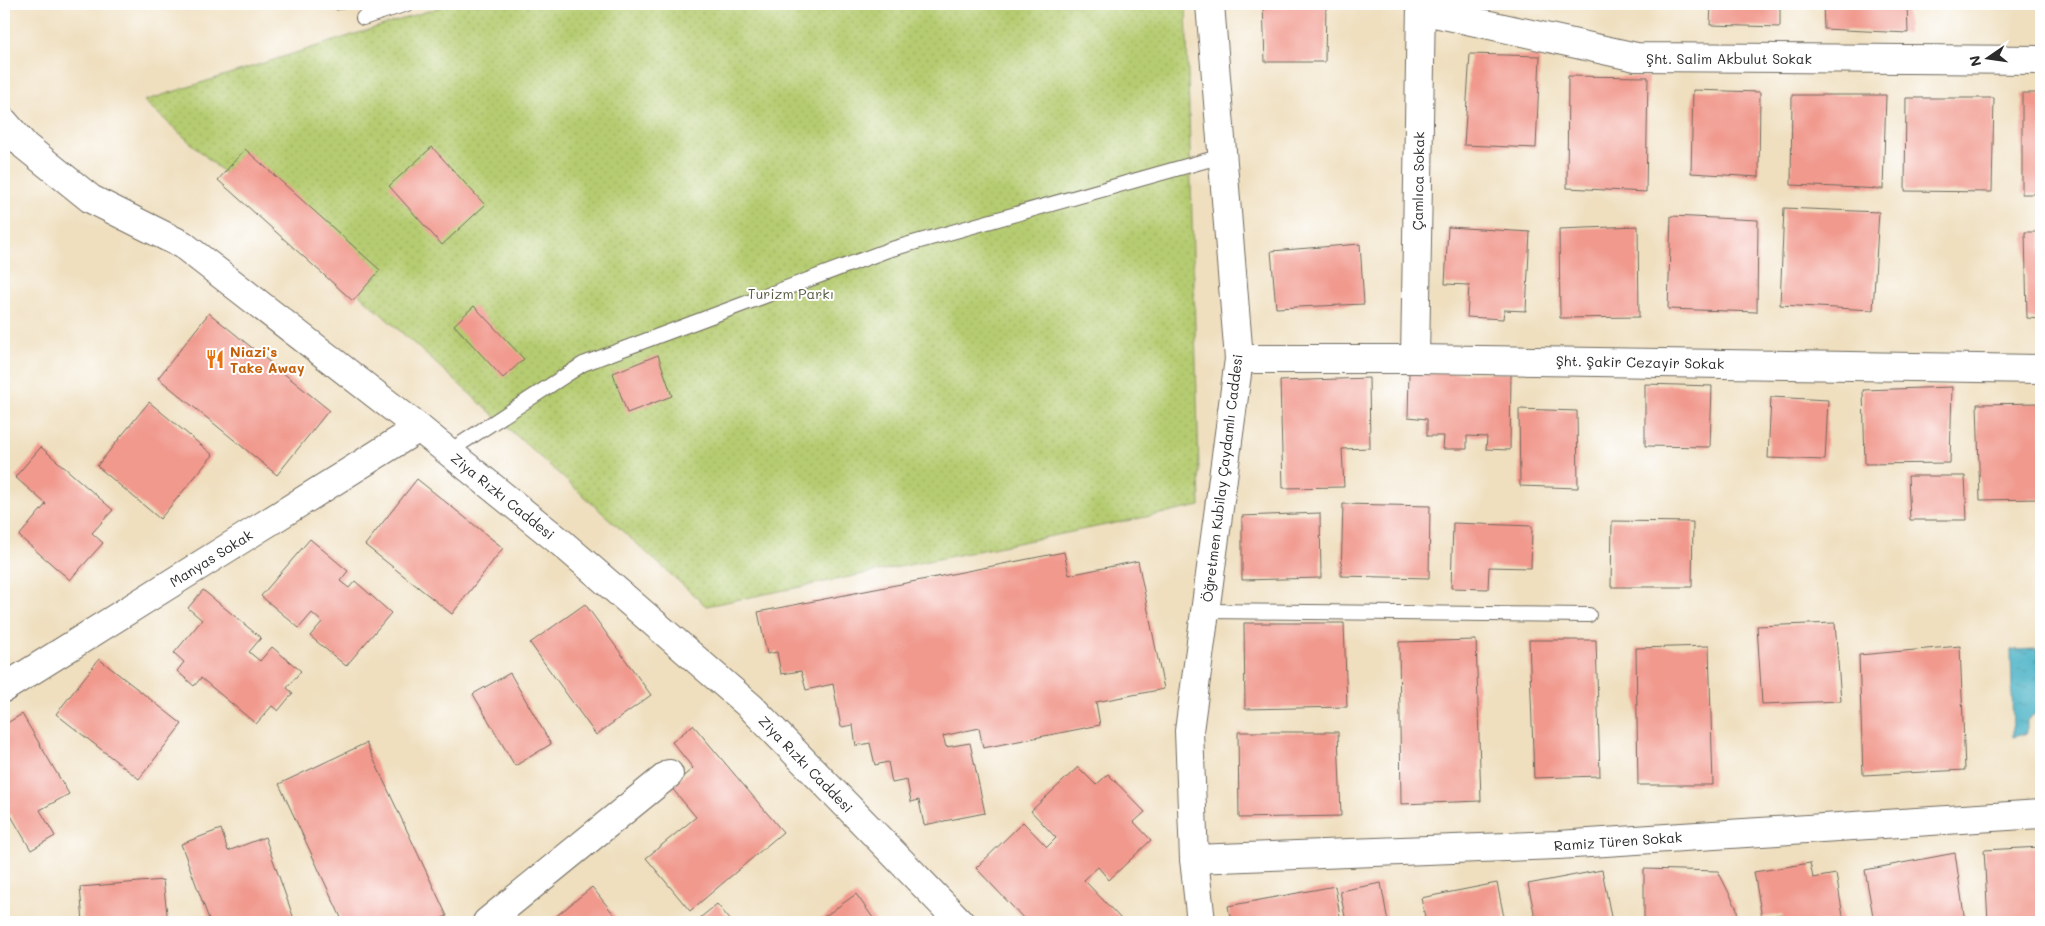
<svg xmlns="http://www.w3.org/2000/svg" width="2045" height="926" font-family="Mali,sans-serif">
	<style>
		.park { fill: url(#park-dots); stroke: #707c4e }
		.water { fill: url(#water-ripples); stroke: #396e78 }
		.building { fill: #f1998d }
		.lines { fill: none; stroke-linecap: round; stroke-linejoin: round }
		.service-casing { stroke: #706a5f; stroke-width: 16 }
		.minor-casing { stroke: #706a5f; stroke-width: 30 }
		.tertiary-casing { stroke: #706a5f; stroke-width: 30 }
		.service { stroke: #fff; stroke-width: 14 }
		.minor { stroke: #fff; stroke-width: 28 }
		.tertiary { stroke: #fff; stroke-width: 28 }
		.labels { text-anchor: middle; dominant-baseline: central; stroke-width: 4; stroke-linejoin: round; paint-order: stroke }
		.street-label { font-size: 14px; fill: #2b2b2b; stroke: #fff }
		.park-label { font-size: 14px; fill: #555b40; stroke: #fff }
		.food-label { font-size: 14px; font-weight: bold; fill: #c56008; stroke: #fff; text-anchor: start }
	</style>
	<defs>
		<pattern id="park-dots" width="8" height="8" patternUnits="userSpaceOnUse" patternTransform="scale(1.25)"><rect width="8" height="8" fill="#b6cc71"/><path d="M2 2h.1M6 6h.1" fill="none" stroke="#9daf62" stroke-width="1.8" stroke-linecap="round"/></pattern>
		<pattern id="water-ripples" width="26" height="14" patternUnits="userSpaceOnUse" patternTransform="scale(1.25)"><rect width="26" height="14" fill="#47b1c5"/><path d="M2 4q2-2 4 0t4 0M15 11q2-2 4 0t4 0" fill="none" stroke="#3b90a0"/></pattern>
	</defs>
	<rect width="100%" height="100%" fill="#fff"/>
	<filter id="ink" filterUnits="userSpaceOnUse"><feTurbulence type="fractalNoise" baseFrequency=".02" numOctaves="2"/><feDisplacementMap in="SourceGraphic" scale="10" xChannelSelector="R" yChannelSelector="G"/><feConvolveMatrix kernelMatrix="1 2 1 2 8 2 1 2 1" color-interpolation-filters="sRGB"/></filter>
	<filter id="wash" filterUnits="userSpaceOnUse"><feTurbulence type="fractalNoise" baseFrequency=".0096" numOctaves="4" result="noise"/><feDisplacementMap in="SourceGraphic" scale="20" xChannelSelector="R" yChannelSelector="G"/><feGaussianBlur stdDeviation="1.12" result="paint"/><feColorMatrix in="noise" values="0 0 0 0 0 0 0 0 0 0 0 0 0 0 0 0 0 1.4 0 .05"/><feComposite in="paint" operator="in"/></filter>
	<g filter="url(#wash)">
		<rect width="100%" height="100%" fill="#efdfbf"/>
		<path class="park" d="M450 4H1186L1200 506 706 606 144 101Z"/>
		<path class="water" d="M2038 649 2040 710 2027 720V733L2013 737 2011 650Z"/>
		<g id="blocks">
			<g class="building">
				<path d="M335 4H368V5L336 10Z"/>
				<path d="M1263 4H1326L1325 62H1265Z"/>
				<path d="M1711 4H1780V27L1710 25Z"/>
				<path d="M1823 4H1907L1908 33 1824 29Z"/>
				<path d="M1987 4H2041V7L1987 6Z"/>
				<path d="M1470 54 1540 56 1536 148 1464 145Z"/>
				<path d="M1568 76 1648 77 1646 192 1567 188Z"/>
				<path d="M1693 90 1760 92 1759 177 1691 173Z"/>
				<rect x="2022" y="93" width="19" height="101"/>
				<path d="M1792 95H1886L1883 189 1791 185Z"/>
				<path d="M1906 98H1994L1992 192 1905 191Z"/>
				<path d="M432 147 485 205 442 245 389 186Z"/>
				<path d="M245 149 380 270 353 301 218 180Z"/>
				<path d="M1784 208 1879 212 1873 310 1780 305Z"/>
				<path d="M1671 216 1758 220 1757 312 1668 309Z"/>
				<path d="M1638 226 1639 317 1560 318 1559 229Z"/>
				<path d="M1448 227 1530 232 1526 311 1504 310 1503 319 1467 317 1469 285 1445 284Z"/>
				<path d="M2025 232H2041V319L2027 318Z"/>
				<path d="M1360 244 1364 304 1276 308 1271 251Z"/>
				<path d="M474 306 524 359 503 378 454 325Z"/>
				<path d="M209 313 329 410 277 475 158 378Z"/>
				<path d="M658 355 672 396 627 413 613 373Z"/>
				<path d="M1409 373H1511L1510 450 1486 449 1487 437 1467 436V449H1443L1444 436H1427V419L1408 417Z"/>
				<path d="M1369 378 1370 448 1342 449 1344 487 1283 488 1280 381Z"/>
				<path d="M1645 384 1712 386 1710 447 1645 446Z"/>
				<path d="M1952 387 1950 463 1865 464 1863 390Z"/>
				<path d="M1771 397 1828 400 1825 460 1768 458Z"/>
				<path d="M149 402 213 455 160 519 97 466Z"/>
				<path d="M2041 403V499L1980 500 1977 404Z"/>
				<path d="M1519 409 1577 411 1578 488 1520 486Z"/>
				<path d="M41 447 113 510 92 533 103 543 70 580 19 536 46 504 15 477Z"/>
				<path d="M1908 476H1965L1967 520H1910Z"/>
				<path d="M417 479 503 548 452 614 365 545Z"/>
				<path d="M1343 504 1430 506 1429 578 1341 576Z"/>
				<path d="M1320 513 1321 578 1242 580V516Z"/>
				<path d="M1612 521 1693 522 1692 587H1611Z"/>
				<path d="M1453 523 1532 526 1531 568 1489 567 1488 589 1451 588Z"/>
				<path d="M310 539 348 571 340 581 349 588 355 581 391 613 346 666 310 636 322 622 312 613 299 628 261 596Z"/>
				<path d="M1064 552 1069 575 1138 561 1164 689 1096 702 1100 725 983 748 979 728 943 736 946 747 970 743 985 813 924 825 919 800 911 802 907 780 892 783 888 762 875 765 870 743 856 746 853 725 841 727 833 684 806 690 801 671 781 674 777 652 767 654 758 612Z"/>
				<path d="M203 590 261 638 249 652 260 661 272 647 301 671 287 688 293 693 278 711 272 706 256 724 201 678 194 686 177 671 184 662 174 653 202 620 188 608Z"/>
				<path d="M585 604 651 695 596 735 530 643Z"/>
				<path d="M1244 623H1344L1347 707 1245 709Z"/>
				<path d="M1835 623 1841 701 1762 704 1757 626Z"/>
				<path d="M1476 640 1481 801 1401 804 1399 642Z"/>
				<path d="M1529 640H1596L1600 776 1534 778Z"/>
				<path d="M1709 646 1713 785H1638L1636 648Z"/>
				<path d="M1960 646 1965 770 1863 775 1859 655Z"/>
				<path d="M99 659 182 724 139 779 56 714Z"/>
				<path d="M510 673 551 744 515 766 473 694Z"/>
				<path d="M22 714 69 794 40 810 55 836 31 850 10 814 4 818V725Z"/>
				<path d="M693 725 783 832 690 911 646 858 696 817 671 787 693 768 672 742Z"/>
				<path d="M1238 732H1338L1341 816 1239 818Z"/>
				<path d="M366 743 447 916 433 922H343L279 784Z"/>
				<path d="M1078 767 1096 785 1108 774 1145 812 1134 822 1151 840 1109 880 1098 867 1084 880 1124 922H1027L976 868 1023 822 1047 847 1056 838 1031 811Z"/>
				<path d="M221 829 228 851 265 837 294 919 286 922H210L181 844Z"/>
				<path d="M2041 847V922H1988L1984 850Z"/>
				<path d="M1955 853 1965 922H1874L1865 870Z"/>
				<path d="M1810 863 1813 878 1836 874 1844 922H1783L1782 914 1762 918 1754 872Z"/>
				<path d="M1644 869 1718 871 1737 909 1738 922H1644Z"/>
				<path d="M1602 870 1612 922H1536L1528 884Z"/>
				<path d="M163 880 168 922H83L80 887Z"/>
				<path d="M1381 883 1388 922H1346L1340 891Z"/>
				<path d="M1497 883 1505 922H1426L1421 898Z"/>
				<path d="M1335 886 1341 922H1231L1228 906Z"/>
				<path d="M592 887 620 922H549Z"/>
				<path d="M856 894 876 922H817Z"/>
				<path d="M717 904 732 922H695Z"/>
			</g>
		</g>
	</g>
	<g filter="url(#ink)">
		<use href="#blocks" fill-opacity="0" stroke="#706a5f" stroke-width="1"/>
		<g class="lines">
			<g class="service-casing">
				<g id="service">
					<path d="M363 18 407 4"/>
					<path d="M448 452 583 364 888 250 1222 156"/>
					<path d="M1205 611 1589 615"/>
				</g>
			</g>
			<g class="minor-casing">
				<g id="minor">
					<path d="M1421 10 1636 57 2041 60"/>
					<path d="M1239 359H1415L2041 369"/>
					<path d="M1415 359 1421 4"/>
					<path d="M4 688 419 428"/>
					<path d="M1194 859 1558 845 2041 814"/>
					<path d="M487 922 669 774"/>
				</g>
			</g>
			<g class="tertiary-casing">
				<g id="tertiary">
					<path d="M4 122 25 146 91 199 183 245 419 428 564 545 751 707 960 922"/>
					<path d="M1201 922 1194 859 1189 731 1239 359 1210 4"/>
				</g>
			</g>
			<use href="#service" class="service"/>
			<use href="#minor" class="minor"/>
			<use href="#tertiary" class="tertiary"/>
		</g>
	</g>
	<defs>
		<g id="restaurant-bare" transform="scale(1.5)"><path d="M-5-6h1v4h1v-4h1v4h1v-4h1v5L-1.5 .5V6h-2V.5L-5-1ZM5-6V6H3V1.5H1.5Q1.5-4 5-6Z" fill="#e8710a" stroke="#fff" stroke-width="2.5" paint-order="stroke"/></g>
	</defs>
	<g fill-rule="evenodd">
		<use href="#restaurant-bare" x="215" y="359"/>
	</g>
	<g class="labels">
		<g class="street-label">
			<text x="1729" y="58">Şht. Salim Akbulut Sokak</text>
			<text transform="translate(1418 181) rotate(-89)">Çamlıca Sokak</text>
			<text transform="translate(1640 362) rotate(1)">Şht. Şakir Cezayir Sokak</text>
			<text transform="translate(1222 478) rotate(-83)">Öğretmen Kubilay Çaydamlı Caddesi</text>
			<text transform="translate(503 496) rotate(39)">Ziya Rızkı Caddesi</text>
			<text transform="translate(211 558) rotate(-32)">Manyas Sokak</text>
			<text transform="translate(806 764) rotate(46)">Ziya Rızkı Caddesi</text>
			<text transform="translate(1618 841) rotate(-4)">Ramiz Türen Sokak</text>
		</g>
		<g class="park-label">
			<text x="791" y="293">Turizm Parkı</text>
		</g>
		<g class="food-label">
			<text x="230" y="351">Niazi's<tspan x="230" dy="16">Take Away</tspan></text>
		</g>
	</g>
	<rect width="2045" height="926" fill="none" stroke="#fff" stroke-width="20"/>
	<g transform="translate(1988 58) rotate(257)" stroke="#ffffff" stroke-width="4" paint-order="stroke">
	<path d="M0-4L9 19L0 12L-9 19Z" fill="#2b2b2b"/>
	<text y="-8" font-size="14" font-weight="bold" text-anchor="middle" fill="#2b2b2b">N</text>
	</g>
</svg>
